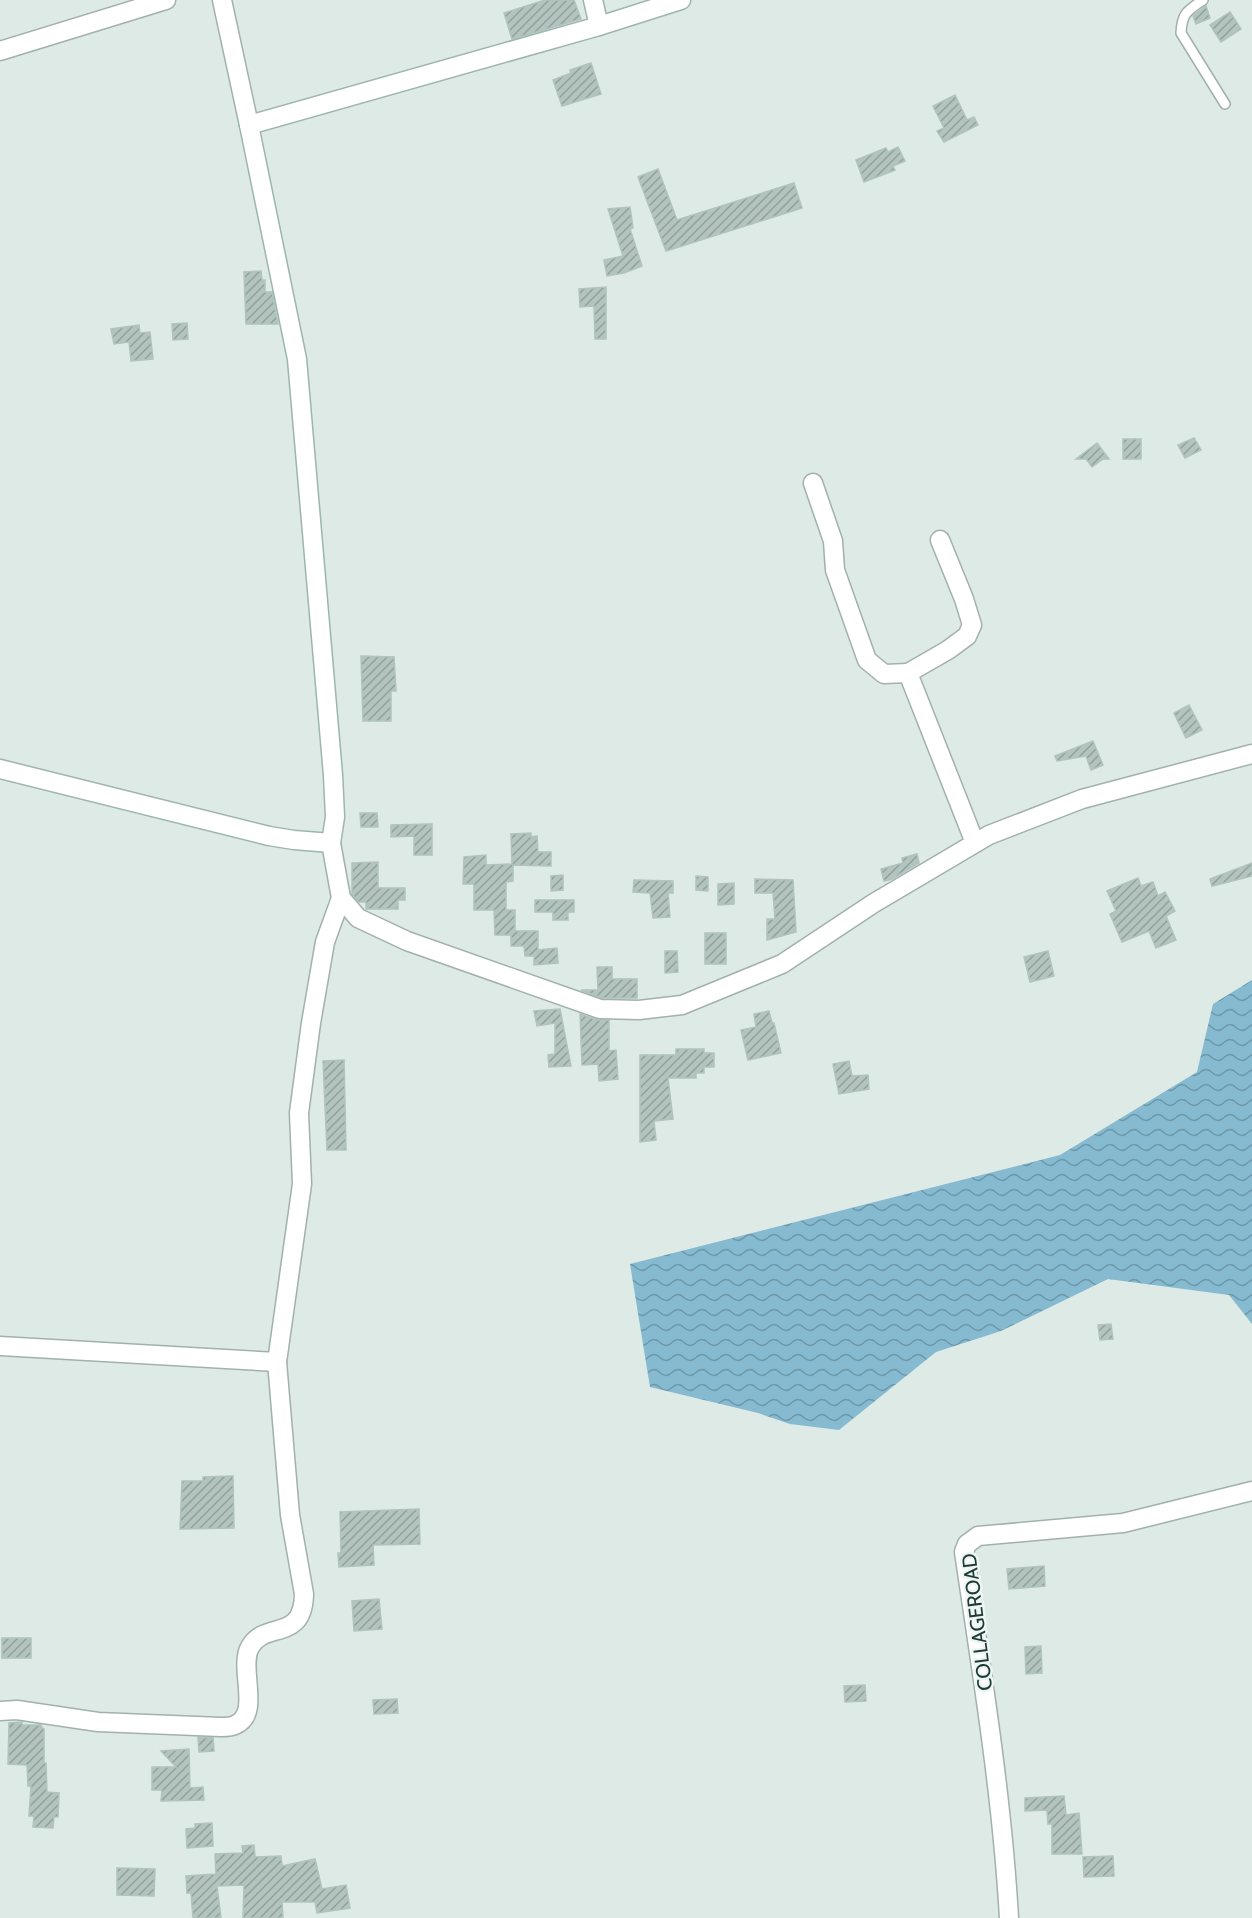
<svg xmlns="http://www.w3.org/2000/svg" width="1252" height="1918" font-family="Cabin,sans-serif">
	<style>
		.water { fill: url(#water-waves) }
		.building { fill: url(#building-hatch); stroke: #b0c3be; stroke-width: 1.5 }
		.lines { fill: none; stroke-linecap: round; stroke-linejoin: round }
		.service-casing { stroke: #a1b1ae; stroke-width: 12 }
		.minor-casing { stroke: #a1b1ae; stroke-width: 21 }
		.tertiary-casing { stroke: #a1b1ae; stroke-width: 21 }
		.secondary-casing { stroke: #9db5b0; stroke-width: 21 }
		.service { stroke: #fff; stroke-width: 9 }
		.minor { stroke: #fff; stroke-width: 18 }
		.tertiary { stroke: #fff; stroke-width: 18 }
		.secondary { stroke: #fff; stroke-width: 18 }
		.labels { text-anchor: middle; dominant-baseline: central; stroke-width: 5; stroke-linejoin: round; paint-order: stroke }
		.street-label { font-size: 20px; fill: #1f3936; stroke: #eef6f3 }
	</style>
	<defs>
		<pattern id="water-waves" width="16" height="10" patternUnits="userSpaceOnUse" patternTransform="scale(1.5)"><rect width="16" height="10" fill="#85bad0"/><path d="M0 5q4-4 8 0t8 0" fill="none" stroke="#6c98aa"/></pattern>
		<pattern id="building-hatch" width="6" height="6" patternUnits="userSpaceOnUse" patternTransform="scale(1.5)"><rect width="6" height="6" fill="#b3c4bf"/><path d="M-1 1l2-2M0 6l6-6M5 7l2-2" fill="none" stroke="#91a09c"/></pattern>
	</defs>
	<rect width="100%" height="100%" fill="#deeae6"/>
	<path class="water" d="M1252 980V1324L1229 1295 1108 1279 1001 1331 936 1352 839 1430 790 1424 758 1413 650 1387 630 1264 1060 1155 1197 1072 1213 1004Z"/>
	<g class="building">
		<path d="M545 0H574L581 19 512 39 504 13Z"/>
		<path d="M1206 6 1210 18 1196 24 1193 16Z"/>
		<path d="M1230 12 1241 29 1221 42 1210 25Z"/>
		<path d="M591 63 601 94 562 106 553 80 571 73 570 70Z"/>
		<path d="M955 95 967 120 974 117 978 125 944 142 937 131 944 128 933 106Z"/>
		<path d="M898 147 905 161 893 166 895 170 864 182 856 160 886 148 888 152Z"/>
		<path d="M658 169 677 220 794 183 802 208 666 251 638 177Z"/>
		<path d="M630 207 633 228 630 229 642 266 624 273 607 276 604 260 623 256 608 209Z"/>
		<path d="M261 271 262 280H265V292H272L278 324H246L244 272Z"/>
		<path d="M606 287V339H595L594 306 580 307 579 289Z"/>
		<path d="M187 323 188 339 173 340 172 324Z"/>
		<path d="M139 325 140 333 150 332 153 359 131 361 129 342 114 344 111 329Z"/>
		<path d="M1194 438 1201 450 1185 458 1178 445Z"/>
		<rect x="1123" y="439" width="18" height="20"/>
		<path d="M1097 443 1109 459H1103L1092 467 1086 459H1076Z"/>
		<path d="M361 656 394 657 396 691H391V721H363Z"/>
		<path d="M1189 705 1202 730 1186 738 1174 713Z"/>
		<path d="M1093 741 1103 765 1091 770 1086 756 1057 761 1055 756Z"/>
		<path d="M360 813H377L378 827H361Z"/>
		<path d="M430 824H432V855H414V836L391 837V825Z"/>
		<path d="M531 833V837L537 836 538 852H551V866L513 865V881L506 882V910H515V931H538V950L557 948 558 963 534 965V956H525L524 946H511V935H495L494 910H474V884H463L464 857 486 855V865L512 864 511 834Z"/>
		<path d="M917 854 919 863 892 879 884 881 881 869 903 863 902 858Z"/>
		<path d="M378 862V888H405V900H398V909H366V902H359L352 894V863Z"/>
		<path d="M1252 863V876L1212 886 1210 879Z"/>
		<path d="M563 875V890L551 891V876Z"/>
		<path d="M696 876 708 877V891L696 890Z"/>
		<path d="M1138 878 1141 886 1153 882 1158 896 1165 892 1175 911 1166 916 1176 940 1156 948 1149 931 1122 942 1110 914 1116 911 1107 891Z"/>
		<path d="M755 879 793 880 796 932 767 940V919H775L773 893H755Z"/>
		<path d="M634 880 673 881V893H668L670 917 653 918 650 893 633 892Z"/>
		<path d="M734 883V904L718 905V884Z"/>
		<path d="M535 900H574V912H568V920H553V912H535Z"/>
		<rect x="705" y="933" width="21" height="31"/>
		<path d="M665 951H677L678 972 665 973Z"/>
		<path d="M1048 951 1054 976 1030 982 1024 957Z"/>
		<path d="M597 967H612V979H637V998H602L581 990H598Z"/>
		<path d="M560 1009 571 1066 549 1067 548 1055 555 1054V1023L537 1026 534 1011Z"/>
		<path d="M769 1011 772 1023H774L781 1053 748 1060 741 1030 756 1027 754 1014Z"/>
		<path d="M580 1014 597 1020H609V1051L616 1050 618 1079 599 1081 598 1064 582 1065Z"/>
		<path d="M676 1049H704V1053H714V1067H704V1073H696V1078H668L673 1119 654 1121 656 1140 640 1142V1055H676Z"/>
		<path d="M344 1060 346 1150H327L323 1061Z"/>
		<path d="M849 1061 852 1076 868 1075 869 1089 839 1094 833 1064Z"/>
		<path d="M1111 1324 1113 1339 1100 1340 1098 1325Z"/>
		<path d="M233 1476 234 1528 180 1529 182 1481H203V1477Z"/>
		<path d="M419 1509 420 1544 373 1545 374 1565 339 1567 338 1553H341L340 1512Z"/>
		<path d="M1044 1566 1045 1586 1009 1589 1007 1569Z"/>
		<path d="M379 1599 382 1629 354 1631 352 1601Z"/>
		<rect x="2" y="1638" width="29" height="20"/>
		<path d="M1041 1646 1042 1673 1026 1674 1025 1647Z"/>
		<path d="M865 1685 866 1701 845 1702 844 1686Z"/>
		<path d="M397 1699 398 1713 374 1714 373 1700Z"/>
		<path d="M22 1722V1725H41L42 1728 44 1729V1763H46L47 1792 59 1793 58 1817H54L53 1828 33 1827 34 1816H29L31 1786H28L27 1765 8 1764 9 1723Z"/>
		<path d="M198 1737 213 1738 214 1751 199 1752Z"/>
		<path d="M189 1749 190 1788 203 1787 204 1800 161 1801 162 1790H152V1767H176L161 1751Z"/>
		<path d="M1064 1796 1066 1815 1079 1813 1082 1854H1052V1824H1048L1047 1810 1025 1811V1798Z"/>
		<path d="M212 1823 213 1846 187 1848 186 1829 195 1828V1824Z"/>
		<path d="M254 1845 255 1857 281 1856 282 1866 315 1859 322 1889 346 1885 350 1908 317 1913 315 1902H282L283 1918H243L244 1885 217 1886 221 1918H193L191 1893H187L186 1876 216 1874 215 1854 243 1853 242 1846Z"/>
		<path d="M1113 1856 1114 1876 1084 1877 1083 1857Z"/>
		<path d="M117 1868 155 1869 154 1896 117 1895Z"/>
	</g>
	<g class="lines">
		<g class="service-casing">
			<path id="service" d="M1203 0C1187 11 1182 13 1181 33L1225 104"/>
		</g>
		<g class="minor-casing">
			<g id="minor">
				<path d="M222 0 249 125"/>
				<path d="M593 0 599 26"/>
				<path d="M0 51 166 0"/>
				<path d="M813 483 833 541 835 570 867 660 884 674 908 673"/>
				<path d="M940 540 964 599 972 625 967 636 948 650 908 673 975 843"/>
				<path d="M331 843 341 898 358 918 407 941 600 1009 639 1010 682 1005 782 964 874 903 989 835 1082 799 1252 754"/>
				<path d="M0 1346 277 1362 302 1184 299 1113 311 1023 325 942 341 898"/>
				<path d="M0 1711 17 1710 98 1722 221 1727C225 1727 231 1727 235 1725 262 1714 238 1668 250 1647 265 1620 303 1643 304 1594L290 1515 277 1362"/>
			</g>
		</g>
		<g class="tertiary-casing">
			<path id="tertiary" d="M1009 1918C1002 1795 982 1674 964 1552L967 1544 978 1536 1123 1523 1252 1491"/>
		</g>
		<g class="secondary-casing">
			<path id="secondary" d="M0 769 269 836 294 840 331 843 335 817 333 775 297 359 249 125 599 26 681 0"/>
		</g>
		<use href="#service" class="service"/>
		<use href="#minor" class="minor"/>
		<use href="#tertiary" class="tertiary"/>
		<use href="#secondary" class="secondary"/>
	</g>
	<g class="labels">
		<g class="street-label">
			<text transform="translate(977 1622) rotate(-97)">COLLAGEROAD</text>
		</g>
	</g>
</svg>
